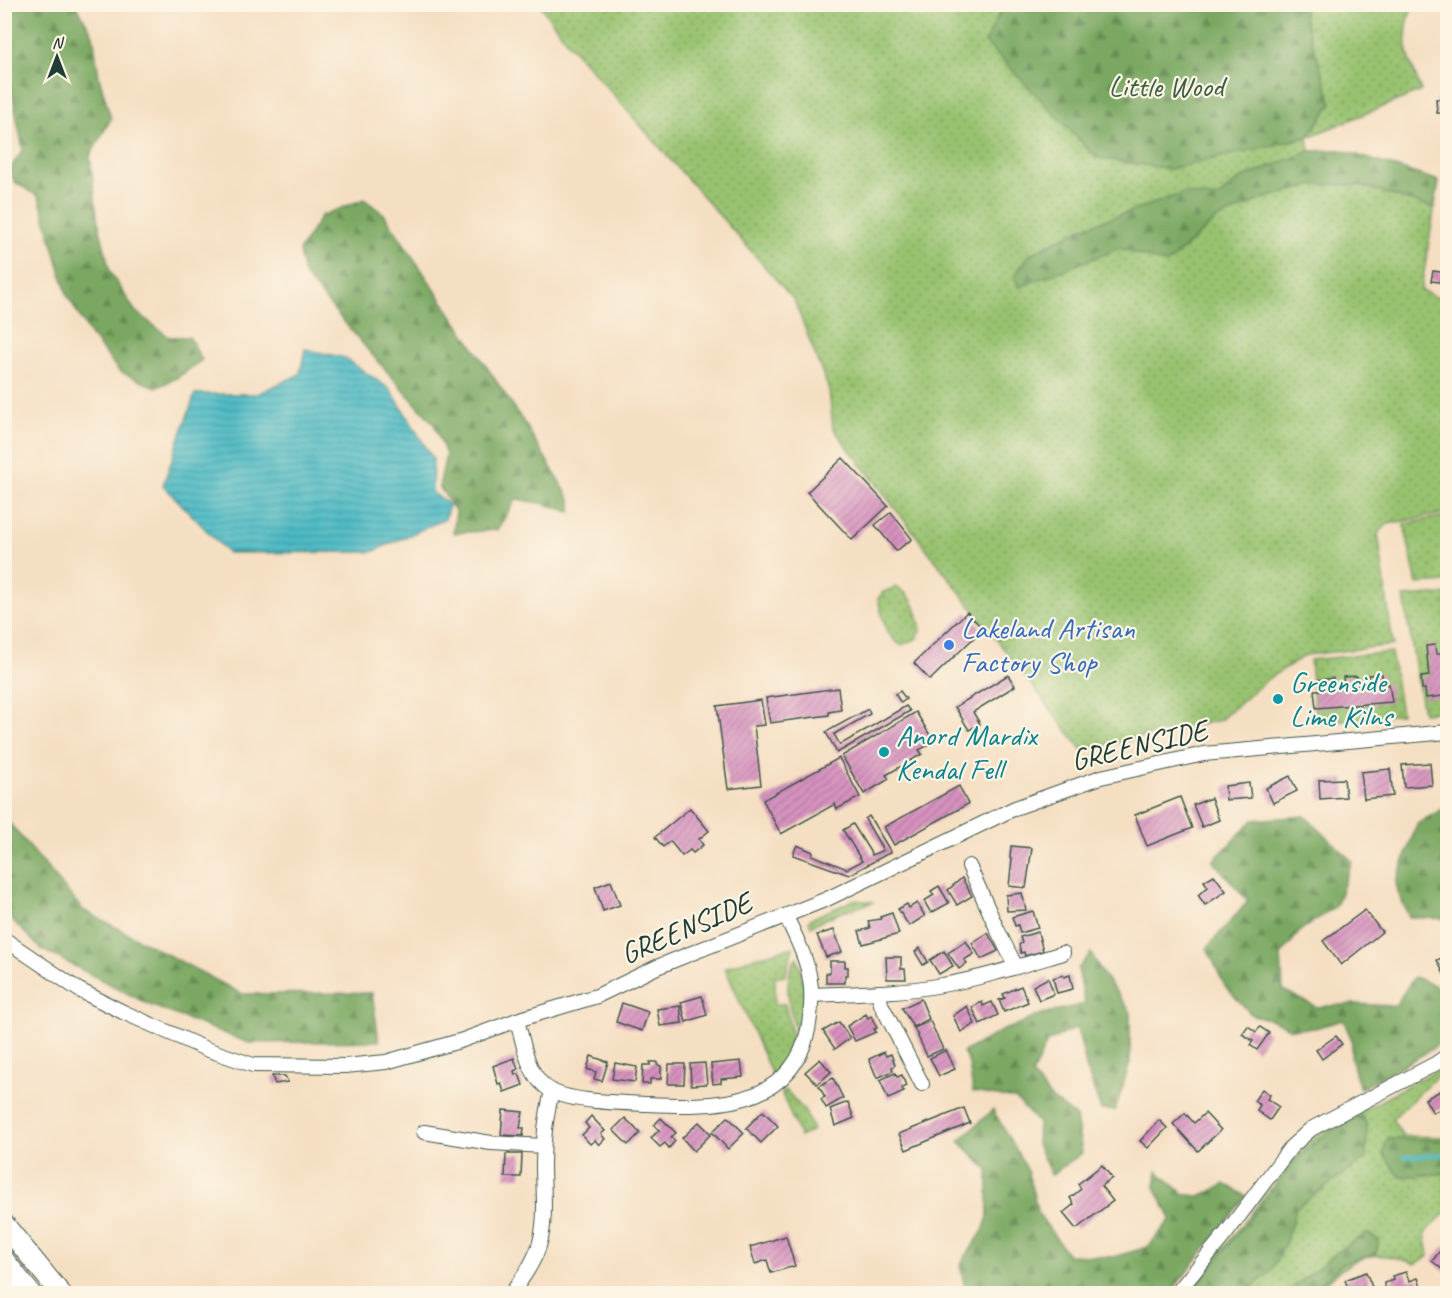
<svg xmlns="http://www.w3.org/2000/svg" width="1452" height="1298" font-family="Caveat,sans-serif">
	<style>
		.green { fill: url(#green-dots); stroke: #5c8052; stroke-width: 1.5 }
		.forest { fill: url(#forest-firs); stroke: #4c724b; stroke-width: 1.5 }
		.water { fill: url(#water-rules); stroke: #367c7c; stroke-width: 1.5 }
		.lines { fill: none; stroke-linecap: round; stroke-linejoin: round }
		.stream { stroke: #4cbac4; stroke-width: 4 }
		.building { fill: url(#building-hatch) }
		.minor-casing { stroke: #3f5549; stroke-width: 16 }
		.highway-casing { stroke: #3f5549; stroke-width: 22 }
		.minor { stroke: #fff; stroke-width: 14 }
		.highway { stroke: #fff; stroke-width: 20 }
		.shop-dot { fill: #3f7fe0; stroke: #fcf5e5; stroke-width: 2 }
		.culture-dot { fill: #0f9aa8; stroke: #fcf5e5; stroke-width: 2 }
		.labels { text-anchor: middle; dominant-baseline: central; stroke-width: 4.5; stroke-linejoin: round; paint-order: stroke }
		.park-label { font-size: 30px; fill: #3d5e43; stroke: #fcf5e5 }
		.shop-label { font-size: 30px; fill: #366cbe; stroke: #fcf5e5; text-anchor: start }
		.culture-label { font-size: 30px; fill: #0d838f; stroke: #fcf5e5; text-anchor: start }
		.street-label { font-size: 30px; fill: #1f3d34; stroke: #fcf5e5 }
	</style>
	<defs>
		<pattern id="green-dots" width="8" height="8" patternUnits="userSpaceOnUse" patternTransform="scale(1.5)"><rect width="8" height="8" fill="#98c26f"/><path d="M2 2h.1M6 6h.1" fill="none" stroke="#7b9f5c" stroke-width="1.8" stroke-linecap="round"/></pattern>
		<pattern id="forest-firs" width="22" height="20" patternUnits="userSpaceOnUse" patternTransform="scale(1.5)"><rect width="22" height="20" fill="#7aa862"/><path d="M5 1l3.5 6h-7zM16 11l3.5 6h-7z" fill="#638a52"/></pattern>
		<pattern id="water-rules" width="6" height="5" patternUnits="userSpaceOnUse" patternTransform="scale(1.5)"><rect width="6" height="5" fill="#4cbac4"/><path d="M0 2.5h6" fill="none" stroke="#3f98a0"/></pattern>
		<pattern id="building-hatch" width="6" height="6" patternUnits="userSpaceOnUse" patternTransform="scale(1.5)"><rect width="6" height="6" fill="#d792bf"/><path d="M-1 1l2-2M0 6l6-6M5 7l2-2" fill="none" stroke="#ae789c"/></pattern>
	</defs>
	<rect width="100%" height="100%" fill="#fcf5e5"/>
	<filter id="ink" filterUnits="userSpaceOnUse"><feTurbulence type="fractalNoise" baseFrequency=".0167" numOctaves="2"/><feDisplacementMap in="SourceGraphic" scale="12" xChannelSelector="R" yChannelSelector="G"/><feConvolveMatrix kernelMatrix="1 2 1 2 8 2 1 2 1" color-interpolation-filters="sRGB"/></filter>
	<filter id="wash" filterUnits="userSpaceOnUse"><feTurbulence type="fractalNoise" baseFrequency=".008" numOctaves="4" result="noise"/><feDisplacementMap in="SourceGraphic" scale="24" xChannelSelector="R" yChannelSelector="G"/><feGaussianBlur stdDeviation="1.35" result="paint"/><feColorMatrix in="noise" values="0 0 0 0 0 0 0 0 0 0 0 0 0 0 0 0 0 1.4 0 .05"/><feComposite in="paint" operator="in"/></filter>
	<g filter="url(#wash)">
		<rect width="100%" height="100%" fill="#f5dfc2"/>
		<g class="green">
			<path d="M540 5H1420L1411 10C1400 42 1410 60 1421 91L1308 137 1310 151 1341 150 1439 181 1421 290 1447 302V513L1388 524 1378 533 1393 645 1306 655 1269 678 1220 720 1082 750 833 428 829 390 794 300 567 42Z"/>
			<path d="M1447 516V582L1417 584 1404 524Z"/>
			<path d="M896 587C915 596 917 612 921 630L916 639 901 645C884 636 883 616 878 599L883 592Z"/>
			<path d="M1447 594V711L1423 713 1404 597Z"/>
			<path d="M1391 652 1401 714 1316 723 1310 660Z"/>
			<path d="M854 900 874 902 836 914 811 926 809 921 810 919Z"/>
			<path d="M793 947 785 976H775V1004H785L794 1043 786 1062 777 1073 772 1075 725 968 743 961Z"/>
			<path d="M797 957C807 990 806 1003 800 1036L797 1034C790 1014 781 976 797 957Z"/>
			<path d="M1447 1067 1392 1119 1403 1136 1447 1137V1211L1425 1233 1429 1256 1415 1264C1406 1261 1397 1257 1387 1256 1356 1252 1335 1273 1316 1293L1185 1294 1233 1236 1298 1153 1317 1135 1339 1120 1368 1108 1417 1080Z"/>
			<path d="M786 1090 805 1112 813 1130 800 1137 782 1094Z"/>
		</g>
		<g class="forest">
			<path d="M4 5H76L93 35 99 77 111 119 90 156 97 216 110 272 135 311 169 337H189L202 360 178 377 156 388 119 371 90 334 67 295 39 197 15 182 9 170 23 150 5 56Z"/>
			<path d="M1004 5H1303L1304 17 1332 103 1308 137 1303 138 1170 169 1097 158 985 42Z"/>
			<path d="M1341 150 1439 181 1434 208 1359 185H1315L1265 198 1217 219 1166 264 1120 248 1019 287 1014 276 1030 254 1082 228 1184 193 1217 198 1240 179 1310 151Z"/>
			<path d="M364 199 384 214 525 424 571 501V512L541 503 516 499 497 530 453 533 456 512 439 486 446 455 434 424 374 357 304 275 299 251 321 216Z"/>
			<path d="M1447 806V919L1409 917 1398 892 1396 882 1402 866 1417 824Z"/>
			<path d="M1305 816 1352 861 1336 906 1301 930 1281 955 1283 990 1316 1007 1354 1004 1395 1006 1414 977 1434 985 1447 996V1038L1427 1052 1360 1089 1351 1058 1352 1040 1343 1020 1315 1028 1291 1029 1273 1020 1252 1015 1225 986 1207 948 1248 901 1213 861 1253 820Z"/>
			<path d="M5 818 83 910 242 994 372 993 379 1041 249 1043 150 1005 41 949 5 913Z"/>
			<path d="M1091 953 1103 974 1130 1011V1063L1115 1110H1101L1087 1070 1077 1027 1047 1042 1032 1075 1051 1098 1076 1117 1082 1153 1051 1175 1037 1144 1038 1123 1016 1099 973 1092 969 1064 963 1052 1007 1028 1008 1029 1042 1014 1085 1004 1078 969Z"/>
			<path d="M993 1110 1027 1169 1038 1213 1068 1255 1113 1257 1148 1247 1171 1219 1155 1187 1157 1171 1183 1193 1200 1197 1225 1184 1246 1196 1172 1291 1155 1290 1154 1294 966 1293 960 1265 983 1231 988 1217V1170L959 1141Z"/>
			<path d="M1361 1115 1367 1125 1366 1158 1296 1208 1285 1244 1270 1273 1243 1293H1190L1299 1157C1318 1138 1336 1125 1361 1115Z"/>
			<path d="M1387 1139 1447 1140V1173L1400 1177 1383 1153Z"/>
			<path d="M1367 1233 1379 1240 1376 1254 1344 1262 1312 1293H1280L1290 1290 1344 1247Z"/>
		</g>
		<path class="water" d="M305 349 345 358 391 390 433 459 432 492 449 504 445 519 372 552 228 553 163 485 195 394H257L300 374Z"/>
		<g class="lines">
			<path class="stream" d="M1404 1157 1448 1154"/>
		</g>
		<g id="blocks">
			<g class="building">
				<path d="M1436 99H1448V113H1437Z"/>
				<path d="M1433 271 1448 273V283L1431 281Z"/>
				<path d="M843 458 888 506 852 540 807 492Z"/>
				<path d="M891 512 912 539 896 551 875 525Z"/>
				<path d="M967 612 983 629 930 680 914 663Z"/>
				<path d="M1435 645 1436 654 1442 653 1443 656 1445 674H1448V698L1443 696 1426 698 1425 689H1422L1421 677 1429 676 1426 646Z"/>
				<path d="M1382 674 1383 684H1389L1392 702 1316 708 1314 690H1320L1319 680 1333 678 1334 689 1345 688 1343 677 1357 676 1358 686 1369 685 1368 675Z"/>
				<path d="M1008 675 1015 686 973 712 980 724 969 730 955 707Z"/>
				<path d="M838 688 841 710 829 712V715L770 723 766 698Z"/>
				<path d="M900 691 906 699 901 703 895 694Z"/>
				<path d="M761 700 765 725 754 726 761 785 728 789 717 706Z"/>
				<path d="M906 706 910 711 837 753 826 732 868 709 870 714 834 734 840 745Z"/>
				<path d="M916 712 934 742 919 750 922 754 886 775 889 779 864 794 842 756Z"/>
				<path d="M839 758 860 797 837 809 835 804 781 834 763 800Z"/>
				<path d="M1430 763 1432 785 1404 787 1402 765Z"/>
				<path d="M1390 769 1393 796 1364 799 1361 772Z"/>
				<path d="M1290 776 1297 791 1273 803 1266 788Z"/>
				<path d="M1344 779 1346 797 1320 799 1319 780Z"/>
				<path d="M1249 783 1251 798 1226 800 1225 786Z"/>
				<path d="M959 786 968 804 894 845 884 827Z"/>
				<path d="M1180 797 1192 828 1147 846 1135 815Z"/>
				<path d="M1211 798 1219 820 1202 827 1193 805Z"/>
				<path d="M690 808 709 831 699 839 703 845 693 853 690 850 682 856 670 841 663 847 655 837Z"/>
				<path d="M869 816 891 852 849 875 793 855 797 845 813 852 812 855 847 869 862 861 843 830 853 824 872 855 883 850 865 819Z"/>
				<path d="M1011 846 1032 848 1026 888 1009 886 1012 859 1010 858Z"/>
				<path d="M1214 875 1226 891 1205 905 1198 895 1208 887 1204 881Z"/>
				<path d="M962 878 972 896 957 905 948 890Z"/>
				<path d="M611 881 620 905 603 911 595 887Z"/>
				<path d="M939 886 949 903 931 913 924 901 934 895 931 891Z"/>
				<path d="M1022 893 1026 910 1007 911 1006 895Z"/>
				<path d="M917 903 925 916 909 926 898 909 907 904 909 908Z"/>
				<path d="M1365 910 1382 932 1341 965 1323 941Z"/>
				<path d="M1033 911 1038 928 1020 933 1018 925 1015 926 1012 917Z"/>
				<path d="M892 913 899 934 863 944 859 931 870 928 868 921 881 919 880 917Z"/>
				<path d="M834 930 842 952 826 957 817 935Z"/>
				<path d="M1038 932 1043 951 1025 956 1024 952 1021 953 1019 945 1022 943 1020 937Z"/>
				<path d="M988 933 998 951 981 959 972 943Z"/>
				<path d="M966 941 974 954 964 960 967 963 959 969 948 953Z"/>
				<path d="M920 948 928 962 923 965 915 952Z"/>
				<path d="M944 951 953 966 939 974 930 960Z"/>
				<path d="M1448 955V975L1445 976 1437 960Z"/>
				<path d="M886 957H901V969H905L906 979H887Z"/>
				<path d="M830 961H845V967H848V975H845V983H826V973H830Z"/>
				<path d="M1063 975 1064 977 1070 975 1073 989 1057 993 1053 978Z"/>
				<path d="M1048 978 1054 994 1039 1000 1033 986Z"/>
				<path d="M1021 986 1028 1002 1004 1012 999 1000 1005 998 1003 994Z"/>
				<path d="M702 996 707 1015 686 1022 681 1002Z"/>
				<path d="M921 999 929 1019 913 1027 902 1008Z"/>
				<path d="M982 1002 983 1006 992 1002 998 1015 980 1024 972 1007Z"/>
				<path d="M622 1003 648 1012 642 1031 616 1022Z"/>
				<path d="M680 1006 682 1023 660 1026 657 1009Z"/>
				<path d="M967 1006 975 1024 961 1032 953 1016Z"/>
				<path d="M866 1014 868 1018 871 1016 877 1028 874 1029 876 1032 855 1041 847 1026Z"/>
				<path d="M930 1021 943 1049 927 1056 914 1028Z"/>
				<path d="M839 1022 850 1038 835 1049 823 1031Z"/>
				<path d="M1248 1026 1256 1032 1260 1027 1269 1033 1257 1050 1250 1045 1253 1041 1242 1034Z"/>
				<path d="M1336 1036 1342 1044 1322 1059 1316 1050Z"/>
				<path d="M946 1050 955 1069 939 1076 930 1058Z"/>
				<path d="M884 1052 886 1056 891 1054 895 1065 892 1067 893 1071 877 1078 869 1059Z"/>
				<path d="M591 1056 608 1062 602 1081 594 1079 596 1072 587 1069Z"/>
				<path d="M514 1058 518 1069 514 1071 515 1075 519 1074 523 1085 504 1092 501 1083 498 1084 493 1066Z"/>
				<path d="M820 1059 831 1072 817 1084 805 1072Z"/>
				<path d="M741 1061 743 1077 721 1079V1083L713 1084 711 1064Z"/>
				<path d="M650 1062H657V1065L661 1066V1079H650V1084H642L643 1065H650Z"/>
				<path d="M615 1063 637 1067 635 1082 612 1079Z"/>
				<path d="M705 1063 707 1084 691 1085 690 1064Z"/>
				<path d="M669 1064H685L684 1084H668Z"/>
				<path d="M895 1073 897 1077 902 1075 906 1086 902 1088 904 1092 888 1099 880 1080Z"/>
				<path d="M272 1076H285L288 1082 275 1084Z"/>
				<path d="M833 1078 843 1098 826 1108 821 1099 825 1097 819 1086Z"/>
				<path d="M1448 1087V1105L1433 1113 1425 1099Z"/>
				<path d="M1262 1089 1270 1095 1267 1099 1279 1107 1270 1120 1257 1111 1260 1105 1254 1101Z"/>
				<path d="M848 1102 854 1118 835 1126 830 1109Z"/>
				<path d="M964 1108 970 1123 906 1150 899 1134Z"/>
				<path d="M503 1110 523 1112 520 1128H524L523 1136 501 1135Z"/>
				<path d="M763 1111 778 1126 761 1143 746 1128Z"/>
				<path d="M1185 1113 1194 1123 1205 1113 1221 1130 1198 1151 1173 1124Z"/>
				<path d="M591 1116 605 1131 601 1134 605 1139 599 1145 595 1140 590 1144 582 1135 589 1128 585 1123Z"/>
				<path d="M728 1117 744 1133 728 1149 712 1132Z"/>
				<path d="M625 1118 640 1133 628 1145 613 1130Z"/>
				<path d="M661 1118 676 1133 671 1137 675 1141 669 1148 665 1143 660 1147 651 1138 659 1130 654 1125Z"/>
				<path d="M1159 1120 1167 1128 1148 1148 1140 1141Z"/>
				<path d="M699 1122 711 1134 694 1151 682 1138Z"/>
				<path d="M506 1154H522L521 1177H505Z"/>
				<path d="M1102 1165 1112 1178 1101 1186 1113 1201 1076 1229 1063 1213 1074 1204 1070 1198 1081 1189 1078 1184Z"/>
				<path d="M786 1236 795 1266 771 1273 767 1260 755 1264 750 1247Z"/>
				<path d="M1444 1246 1448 1249V1274L1432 1261Z"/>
				<path d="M1366 1272 1372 1287 1361 1290 1363 1294H1350L1345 1280Z"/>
				<path d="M1406 1272 1409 1281 1418 1278 1421 1287 1402 1294 1399 1290 1387 1294 1384 1283 1394 1280 1392 1276Z"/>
			</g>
		</g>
	</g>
	<g filter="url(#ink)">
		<use href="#blocks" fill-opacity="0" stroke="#3f5549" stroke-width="1.5"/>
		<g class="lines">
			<g class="minor-casing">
				<g id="minor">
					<path d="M969 866 998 931 1016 967"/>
					<path d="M4 939 79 990 123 1012 206 1049 253 1065 345 1066 386 1062 463 1040 517 1020 597 996 657 967 827 899 1015 808 1101 777 1204 754 1448 732"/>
					<path d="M879 992 881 1004 922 1084"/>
					<path d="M812 995C855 993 899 993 942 985 983 978 1023 965 1063 953"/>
					<path d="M517 1020C524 1044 527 1078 552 1091 572 1102 623 1103 647 1104 712 1107 791 1109 808 1030 811 1013 813 997 810 980 807 958 795 936 786 916"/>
					<path d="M424 1132 491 1143 543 1146"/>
					<path d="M511 1294C522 1279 533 1264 539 1246 547 1220 543 1191 543 1164 543 1139 546 1115 552 1091"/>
					<path d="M1176 1294 1227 1232 1291 1147 1311 1129 1435 1064 1448 1055"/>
				</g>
			</g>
			<g class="highway-casing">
				<g id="highway">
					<path d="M4 1224 61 1294"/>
					<path d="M4 1260 31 1294"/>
				</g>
			</g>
			<use href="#minor" class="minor"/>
			<use href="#highway" class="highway"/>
		</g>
	</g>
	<circle class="shop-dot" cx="949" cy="645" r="6"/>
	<g class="culture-dot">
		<circle cx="1278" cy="699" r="6"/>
		<circle cx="884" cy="752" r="6"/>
	</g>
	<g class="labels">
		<g class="park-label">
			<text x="1166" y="86">Little Wood</text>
		</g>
		<g class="shop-label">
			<text x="961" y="628">Lakeland Artisan<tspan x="961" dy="34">Factory Shop</tspan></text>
		</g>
		<g class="culture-label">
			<text x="1290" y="682">Greenside<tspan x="1290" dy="34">Lime Kilns</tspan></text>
			<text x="896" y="735">Anord Mardix<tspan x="896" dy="34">Kendal Fell</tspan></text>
		</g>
		<g class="street-label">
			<text transform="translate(1139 745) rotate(-13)">GREENSIDE</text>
			<text transform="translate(686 928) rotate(-23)">GREENSIDE</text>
		</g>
	</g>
	<rect width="1452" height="1298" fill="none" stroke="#fcf5e5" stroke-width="24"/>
	<g transform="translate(57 57)" stroke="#fcf5e5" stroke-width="4.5" paint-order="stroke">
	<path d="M0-4.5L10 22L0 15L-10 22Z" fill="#1f3d34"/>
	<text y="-9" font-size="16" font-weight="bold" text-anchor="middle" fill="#1f3d34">N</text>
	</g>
</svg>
